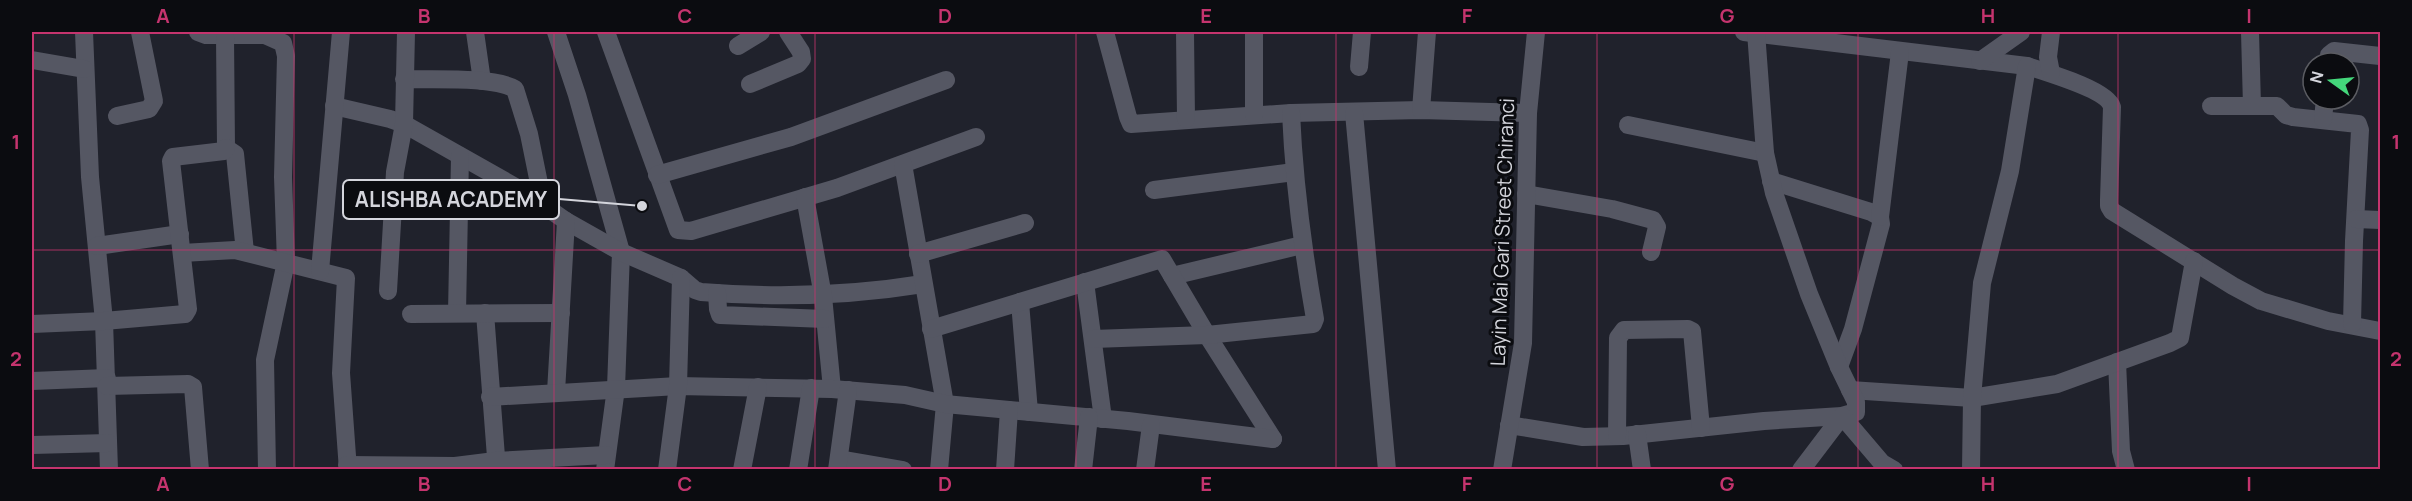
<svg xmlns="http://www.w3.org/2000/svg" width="2412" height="501" font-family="Manrope,sans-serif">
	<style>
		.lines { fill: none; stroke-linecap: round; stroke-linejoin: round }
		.minor { stroke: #555763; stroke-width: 18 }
		.grid { fill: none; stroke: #c5346e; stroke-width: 1.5; stroke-opacity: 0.55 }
		.labels { text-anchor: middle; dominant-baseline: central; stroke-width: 6; stroke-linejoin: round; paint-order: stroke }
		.street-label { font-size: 20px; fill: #d4d5dc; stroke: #0b0c10 }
		.leader { fill: none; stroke: #d4d5dc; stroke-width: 2 }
		.callout-dot { fill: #d4d5dc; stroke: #0b0c10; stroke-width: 2 }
		.callout { fill: #0b0c10; stroke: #d4d5dc; stroke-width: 2 }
		.callout-label { font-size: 21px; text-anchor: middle; font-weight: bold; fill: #d4d5dc }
		.neatline { fill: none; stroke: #c5346e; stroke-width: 2 }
		.grid-label { font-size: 20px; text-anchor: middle; font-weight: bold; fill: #c5346e }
	</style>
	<rect width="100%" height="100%" fill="#20222c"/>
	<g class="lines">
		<g class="minor">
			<path d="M84 32 90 177 104 321 109 470"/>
			<path d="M198 32 206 35H265L283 43 286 56 283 177 286 262 265 360 267 470"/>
			<path d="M475 32 482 81"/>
			<path d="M556 32 577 95 621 252 616 388 605 470"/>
			<path d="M606 32 678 230 691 231 837 188 976 137"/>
			<path d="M1105 32 1128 117 1131 124 1291 113 1421 110 1528 113"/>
			<path d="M1185 32 1186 119"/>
			<path d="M1744 32 2027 66C2045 72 2108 90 2112 107L2109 200V206L2112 211 2233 286 2261 301 2328 321 2380 331"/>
			<path d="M2250 32 2252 106"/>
			<path d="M225 36 226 148"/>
			<path d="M738 46 761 32"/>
			<path d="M32 60 84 69"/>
			<path d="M1980 61 2021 32"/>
			<path d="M2328 63 2329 55 2334 51 2380 56"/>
			<path d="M1359 67 1362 32"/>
			<path d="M2051 73 2048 57 2051 32"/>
			<path d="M404 79C432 80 492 76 515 89L529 134 543 203"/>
			<path d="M750 84 798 64 802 59 801 52 788 32"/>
			<path d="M334 106 390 119 404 124 526 193 566 221 621 252 681 278 695 290 701 292C776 298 849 296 923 284"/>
			<path d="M2211 106H2277L2286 115 2293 117 2358 124 2360 130 2354 241 2352 324"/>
			<path d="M1421 110 1427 32"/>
			<path d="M1354 113 1387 470"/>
			<path d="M1254 115V32"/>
			<path d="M117 116 149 109 154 101 140 32"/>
			<path d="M2323 119 2325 99"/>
			<path d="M1628 125 1765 153"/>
			<path d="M226 148 235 154 245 252"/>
			<path d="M903 164 945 404 939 470"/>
			<path d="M657 175 791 137 946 80"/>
			<path d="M1771 181 1871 212 1880 217 1881 224 1853 329 1839 367"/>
			<path d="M1154 190 1294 172"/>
			<path d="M1526 194 1612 209 1653 220 1657 227 1651 252"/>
			<path d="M805 197 823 296 832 389"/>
			<path d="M1880 217 1900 52"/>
			<path d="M2356 219 2380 220"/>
			<path d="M97 246 180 234"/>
			<path d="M182 253 235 250 346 278 341 373 348 470"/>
			<path d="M918 254 1025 223"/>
			<path d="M320 271 341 32"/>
			<path d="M1172 276 1302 245"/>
			<path d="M1085 282 1103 419"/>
			<path d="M388 291 395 172 404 124 406 32"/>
			<path d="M717 293 718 309 720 315 825 319"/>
			<path d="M1020 302 1029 412"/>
			<path d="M457 313 460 156"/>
			<path d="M485 313 497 470"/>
			<path d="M411 314 561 313"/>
			<path d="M32 324 104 321 185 314 188 309 171 161 173 157 224 151 226 148"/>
			<path d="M931 329 1162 259 1207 335 1273 439"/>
			<path d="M1093 339 1207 335 1313 324 1315 319C1303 251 1294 183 1291 113"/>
			<path d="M2117 362 2121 451 2126 470"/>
			<path d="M32 381 107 378"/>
			<path d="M107 386 188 384 193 387 200 470"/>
			<path d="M1850 390 1972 398 2057 384 2170 343 2180 338 2194 261"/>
			<path d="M556 392 566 221"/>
			<path d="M490 397 678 386 832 389 905 395 945 404 1128 421 1273 439"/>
			<path d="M1509 425 1583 437 1623 436 1764 421 1842 416 1856 412V402L1839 367 1809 294 1774 193 1765 153 1756 32"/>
			<path d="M1637 434 1642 470"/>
			<path d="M1617 436 1618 338 1624 330 1688 329 1692 331 1701 428"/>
			<path d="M32 445 108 443"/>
			<path d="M839 459 903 470"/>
			<path d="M347 465 455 466 495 461 606 455"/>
			<path d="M667 470 678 386 681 278"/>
			<path d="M742 470 758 387"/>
			<path d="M798 470 811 388"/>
			<path d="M837 470 848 390"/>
			<path d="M1005 470 1009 410"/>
			<path d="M1083 470 1089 417"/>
			<path d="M1145 470 1151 425"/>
			<path d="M1502 470 1523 343 1528 113 1536 32"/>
			<path d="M1801 470 1842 416 1882 463 1894 470"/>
			<path d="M1971 470 1972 398 1982 283 2010 171 2027 66"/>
		</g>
	</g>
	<path class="grid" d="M294 32V470M554 32V470M815 32V470M1076 32V470M1336 32V470M1597 32V470M1858 32V470M2118 32V470M32 250H2380"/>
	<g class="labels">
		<g class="street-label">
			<text transform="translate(1502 232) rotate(-88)">Layin Mai Gari Street Chiranci</text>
		</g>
	</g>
	<path class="leader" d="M642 206L559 199"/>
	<circle class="callout-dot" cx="642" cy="206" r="6"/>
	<rect class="callout" x="343" y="180" width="216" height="39" rx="6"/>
	<g class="callout-label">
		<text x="451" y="207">ALISHBA ACADEMY</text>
	</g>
	<rect width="2412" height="501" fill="none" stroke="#0b0c10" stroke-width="66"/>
	<g transform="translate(2331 81) rotate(285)"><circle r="28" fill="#0b0c10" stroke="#5b5c62" stroke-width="1.5"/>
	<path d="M0-4.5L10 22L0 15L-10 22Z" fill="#44d77b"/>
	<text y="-9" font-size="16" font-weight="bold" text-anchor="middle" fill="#d4d5dc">N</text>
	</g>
	<rect x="33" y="33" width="2346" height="435" class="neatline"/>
	<g class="grid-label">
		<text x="163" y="23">A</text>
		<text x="424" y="23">B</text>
		<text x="685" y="23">C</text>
		<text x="945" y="23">D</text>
		<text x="1206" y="23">E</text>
		<text x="1467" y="23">F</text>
		<text x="1727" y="23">G</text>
		<text x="1988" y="23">H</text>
		<text x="2249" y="23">I</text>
		<text x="16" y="149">1</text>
		<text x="2396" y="149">1</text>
		<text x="16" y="366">2</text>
		<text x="2396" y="366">2</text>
		<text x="163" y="491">A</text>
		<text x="424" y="491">B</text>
		<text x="685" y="491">C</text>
		<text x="945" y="491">D</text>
		<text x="1206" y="491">E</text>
		<text x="1467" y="491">F</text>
		<text x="1727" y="491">G</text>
		<text x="1988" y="491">H</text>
		<text x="2249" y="491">I</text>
	</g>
</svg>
